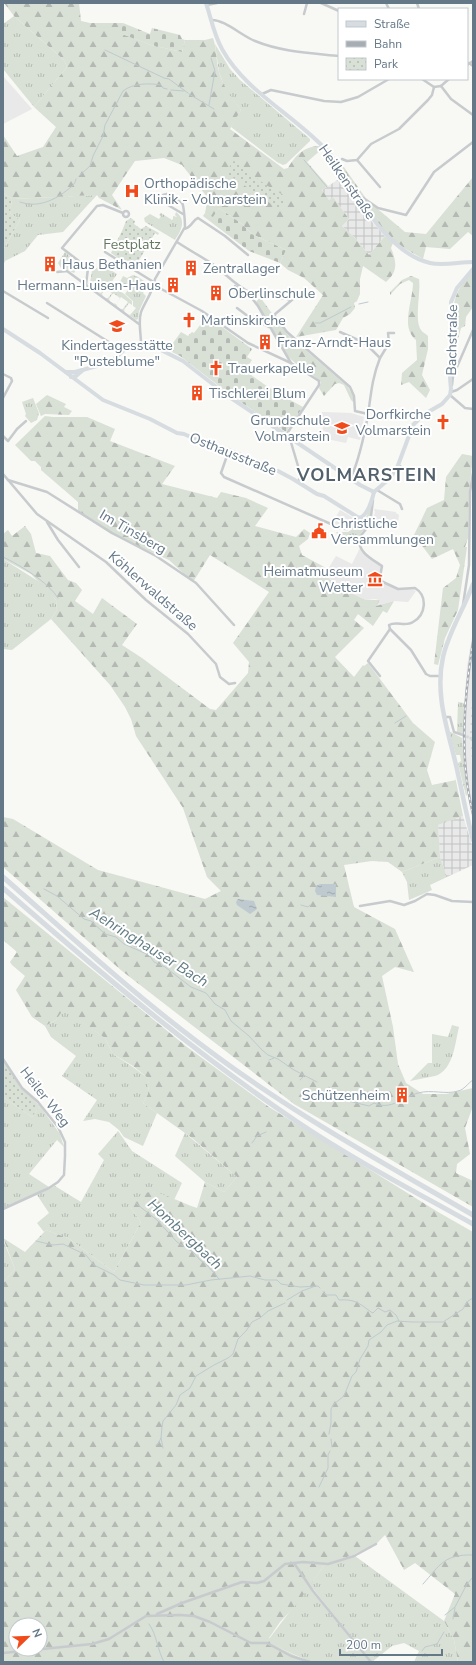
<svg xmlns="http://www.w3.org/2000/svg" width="476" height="1665" font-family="'Nunito Sans',sans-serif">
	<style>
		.built { fill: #e8e9e8 }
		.industrial { fill: url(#industrial-grid) }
		.grass { fill: url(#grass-tufts) }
		.forest { fill: url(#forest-firs); fill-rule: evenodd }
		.cemetery { fill: url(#cemetery-stones) }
		.park { fill: url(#park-dots) }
		.pitch { fill: #d9e0d5 }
		.water { fill: url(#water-ripples) }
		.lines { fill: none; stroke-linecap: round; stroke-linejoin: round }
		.stream { stroke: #becacf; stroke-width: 1 }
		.street-tunnel { stroke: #d3d8d9; stroke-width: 2.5; stroke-dasharray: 2.5 1; stroke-linecap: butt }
		.street { stroke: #c7cbce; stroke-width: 2.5 }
		.secondary { stroke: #d6dce0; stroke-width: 4 }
		.primary { stroke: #d6dce0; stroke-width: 4.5 }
		.highway { stroke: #d6dce0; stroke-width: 5 }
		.rail-casing { stroke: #a7adb3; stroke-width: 2.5 }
		.rail { stroke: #fff; stroke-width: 1; stroke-dasharray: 3; stroke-linecap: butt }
		.labels { text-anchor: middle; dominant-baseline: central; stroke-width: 4; stroke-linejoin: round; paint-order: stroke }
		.street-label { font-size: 14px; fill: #647888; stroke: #fff }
		.poi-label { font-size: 14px; fill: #647888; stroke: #fff; text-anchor: start }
		.park-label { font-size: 14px; fill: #657960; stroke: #fff }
		.water-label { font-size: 15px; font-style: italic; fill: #607b83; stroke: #fff }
		.district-label { font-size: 18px; font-weight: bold; letter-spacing: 1px; fill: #53616c; stroke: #fff }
	</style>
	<defs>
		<pattern id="industrial-grid" width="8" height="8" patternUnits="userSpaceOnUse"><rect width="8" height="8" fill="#e8e9e8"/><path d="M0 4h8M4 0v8" fill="none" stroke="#c0c2c2"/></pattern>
		<pattern id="grass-tufts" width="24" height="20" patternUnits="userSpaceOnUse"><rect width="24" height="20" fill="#d9e0d5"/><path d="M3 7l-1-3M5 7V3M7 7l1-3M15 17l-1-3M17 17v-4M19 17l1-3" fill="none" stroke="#b4bab3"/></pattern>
		<pattern id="forest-firs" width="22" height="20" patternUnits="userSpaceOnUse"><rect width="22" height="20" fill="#d9e0d5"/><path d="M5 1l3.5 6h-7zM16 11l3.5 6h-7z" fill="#b4bab3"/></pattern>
		<pattern id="cemetery-stones" width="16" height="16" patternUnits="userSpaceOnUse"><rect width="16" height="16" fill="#d9e0d5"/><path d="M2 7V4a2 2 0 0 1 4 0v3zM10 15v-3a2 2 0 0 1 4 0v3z" fill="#b4bab3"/></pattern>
		<pattern id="park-dots" width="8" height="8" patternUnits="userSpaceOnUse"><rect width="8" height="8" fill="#d9e0d5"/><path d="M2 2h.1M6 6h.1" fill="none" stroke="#b4bab3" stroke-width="1.8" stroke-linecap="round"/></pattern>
		<pattern id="water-ripples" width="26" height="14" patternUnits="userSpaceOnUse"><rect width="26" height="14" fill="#becacf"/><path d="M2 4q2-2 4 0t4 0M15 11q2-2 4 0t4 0" fill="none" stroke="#9ea9ae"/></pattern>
	</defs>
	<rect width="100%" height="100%" fill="#f8f8f4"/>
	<g class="built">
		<path d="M3 76 32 109 3 124Z"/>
		<path d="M322 412 351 413 364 417 360 440 348 437 346 443 327 439 329 433 322 430 323 427 317 425Z"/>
		<path d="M374 509 396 512V513L399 515 397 528 372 525 375 512Z"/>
		<path d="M340 510 359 521 355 525 348 528 332 523Z"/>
		<path d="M360 548 382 567 379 577 380 580 395 589 400 590 408 588 416 591 408 602 394 601 376 606 379 600 375 599 366 600 337 586 325 574 336 556 352 564Z"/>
		<path d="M473 631V680L470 733 473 779V823L464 773 462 738 467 666Z"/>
	</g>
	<g class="industrial">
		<path d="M342 177 364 213 385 236 369 255 355 238 342 226 349 219 333 197 329 200 322 190Z"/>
		<path d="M473 680V779L470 733Z"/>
		<path d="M463 816 473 848V865L447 877 440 857 438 825Z"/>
	</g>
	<g class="grass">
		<path d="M14 16 64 60 67 67 34 107 3 69V24Z"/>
		<path d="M215 44 230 69 240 80 310 139V141L286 164 283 165 277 162 231 127 241 110 226 91 219 72Z"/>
		<path d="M97 195 63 232 38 235 25 251 5 261 3 266V250L20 220 10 213 12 199Z"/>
		<path d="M176 212C187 220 181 231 175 240L145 222 144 218 150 214 159 219 161 216 159 215 161 213 172 220 173 219V216L177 217 175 215Z"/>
		<path d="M65 252 76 262 77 264H75L74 270H76L74 273 66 269V265L61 264V268L58 263Z"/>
		<path d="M100 263 117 274 109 286 123 293 132 301V305L129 303 124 310 125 312 120 309H123L128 302 121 297 116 304 118 307 113 303 116 304 120 298 113 293 109 299 110 301 105 298H108L112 293 105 289 102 294 103 296 98 292 101 293 104 289 97 284 94 288 96 291 88 284V282L90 283 92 271 97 268Z"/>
		<path d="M133 275 138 277 144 281 143 284 146 282 150 286 147 290 145 289 143 293 146 296 139 311 138 319 136 320 128 314 130 315 136 308 133 306V301L125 294 129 288 120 282 123 276 127 278Z"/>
		<path d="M33 398 39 413 37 420 31 423 25 416 26 414 22 402Z"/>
		<path d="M372 504 369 523 355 541H349L336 533 337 532H348L362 523 363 524Z"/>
		<path d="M3 559 41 583 56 600 57 610 51 619 12 650 3 649Z"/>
		<path d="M458 702 464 703 463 734 457 732Z"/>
		<path d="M449 731 462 738 467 795 466 796 458 763 461 761 460 755H456Z"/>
		<path d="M440 857 447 877 430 885 432 890 409 900 407 882 402 872Z"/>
		<path d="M63 1009 105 1038 113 1054 133 1067 149 1079 148 1094 143 1103 157 1113 143 1146 124 1137 119 1130 109 1122 95 1119 83 1121 97 1100 62 1076 76 1056 51 1037 45 1026 56 1020Z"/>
		<path d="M452 1025 459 1027C455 1042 454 1070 435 1076 427 1078 418 1079 410 1081L428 1063H432V1034L448 1037Z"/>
		<path d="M3 1097 32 1117 40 1106 60 1134 64 1147 57 1140 29 1174 49 1187 3 1208Z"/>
		<path d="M118 1131 132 1151 182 1183 174 1200 152 1192 131 1208 141 1222 114 1272 68 1238 46 1230 44 1232 37 1223 49 1213 37 1195 55 1186 81 1202 104 1160 98 1154Z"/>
		<path d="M185 1133 237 1177 224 1192 205 1182 175 1156Z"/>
		<path d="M3 1240 15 1269 3 1283Z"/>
		<path d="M355 1556 444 1621 454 1640 458 1662H414L419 1651 404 1643 392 1646 372 1662 310 1585 325 1564Z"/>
		<path d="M309 1586 370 1662H311L282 1649 269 1639Z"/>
	</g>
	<g class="forest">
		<path d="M4 3H79L81 21 90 23H123L120 33 151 45 182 52 185 40H205L213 38C217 49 216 61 219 72 223 87 232 98 241 110L230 129 284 169 288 168C295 156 304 146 320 146L322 149 307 162 328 186 322 190 329 200 333 197 349 219 342 226 355 238 369 255 385 236 393 243 391 248C396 261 399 271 386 282L363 266 360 279V294L357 301 354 303 355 308 350 314 343 318 336 330 296 337 323 295 304 278 288 270 280 263 286 250 252 234 242 224 219 208 213 218 205 213 208 198 182 165 164 158 135 161 112 195 122 210 99 198 97 195 12 199 3 193V135L17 156 43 147 56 127 34 107 67 67 64 60 14 16Z"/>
		<path d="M336 159 339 160 367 200 405 232 426 234 473 177V236L468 232 450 249 426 247 423 259C417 255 410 252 404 248 373 226 356 190 336 159Z"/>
		<path d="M473 272V307L466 317 465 326 461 328 454 354C457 319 443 300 473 272Z"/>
		<path d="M411 276 419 279C421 292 414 320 421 330 422 332 426 334 428 336V349L422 375 430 390 426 398 409 382 401 385 402 373 417 360 416 340C400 327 413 301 413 283L409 280 400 284 390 295V292L402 280Z"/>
		<path d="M260 297 287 334 348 387 353 396V402L351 400 344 385 339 383 335 384 324 396 319 388 321 382C311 372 297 367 288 356L256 302Z"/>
		<path d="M47 395 66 404 64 407 72 411 69 415 45 414 41 416 36 404Z"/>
		<path d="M45 416 53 417H87L115 429 110 441 175 466 162 484 217 498 221 492 246 498 268 508 255 526 296 537 304 529 310 533 308 539 299 546 302 555 328 569 325 574 336 586 366 600H380L376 606 394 601 387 613 383 611 373 626 358 614 354 620 364 628 335 657 354 677 363 665 364 666 368 663 413 723 435 742 427 770 432 785 456 780 455 776 463 816 438 825 440 857 402 872 388 862 372 861 344 865 354 907 395 929 414 972 395 967 382 976 393 1027 398 1064 406 1083 423 1094H446L473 1088V1106L465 1128 470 1154 457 1164 456 1173 473 1181V1207L294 1104 122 971 3 867V817L13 819 98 870 205 899 221 891 207 877 183 808 136 736 131 719 125 707 110 685 51 619 57 610 56 600 31 574 3 559V534L8 530 12 536 25 526 31 534 36 553 50 556 68 580 76 583 82 590 75 601 93 614 102 598 137 624 122 645 142 658 210 709 216 710 248 673 249 662 233 643 269 592 210 555 193 582 169 560 111 534 78 512V502L41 470V467L35 461H31L15 445Z"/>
		<path d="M462 454 473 456 469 492 468 538 465 547H467L458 610 445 638 438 665 434 664 443 588 456 578 460 565 453 549 432 559 414 535 427 508 444 500 446 477Z"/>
		<path d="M3 897 187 1047 269 1107 438 1212 473 1232V1662H458L454 1640 444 1621 455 1594 415 1563 404 1570 385 1535 376 1544 353 1555 325 1564 297 1604 280 1622 269 1638 282 1649 309 1662H3V1283L15 1269 3 1238 25 1252 46 1230 68 1238 114 1272 141 1222 131 1208C135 1200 142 1191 152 1192 161 1192 187 1205 197 1208L205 1182 224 1192 237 1177 192 1138 143 1103 148 1094 149 1079 133 1066 113 1054 105 1038 63 1010 56 1020 45 1026 32 1017 16 990 25 976 12 965 10 962 17 952 3 940ZM16 1625H40V1649H16Z"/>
	</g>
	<g class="cemetery">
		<path d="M123 23 150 34 152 28 180 35 182 39 185 40 182 52 151 45 119 33Z"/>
		<path d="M219 208 242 224 252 234 286 250 280 263 249 251 203 216 205 213 213 217Z"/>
		<path d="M207 316 252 349 247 357 252 360 245 370C263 385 282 396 303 407L286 432 236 399 180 356 168 350 181 332 188 336 192 332 194 333Z"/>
	</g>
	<g class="park">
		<path d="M234 161 266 185 285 196 283 205 277 208 228 174 227 172 232 162Z"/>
		<path d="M3 193 12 199 10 213 20 220 3 250Z"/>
		<path d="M131 218 135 221 134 224 141 229 146 226 159 233 158 235 155 233 135 267 137 268 136 270 111 253 122 231 126 221Z"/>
		<path d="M3 1060 21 1088 40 1106 32 1117 3 1097Z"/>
	</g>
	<path class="pitch" d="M237 116 253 125 247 134 232 126Z"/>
	<g class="water">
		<path d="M320 884H336V897L317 895 315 891 316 886Z"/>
		<path d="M238 899 254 901 257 909 250 914 237 905 236 902Z"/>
	</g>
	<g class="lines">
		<g class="stream">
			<path d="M105 50 164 78 169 79 188 93"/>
			<path d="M171 90 184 91"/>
			<path d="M189 94 214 109"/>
			<path d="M209 105 215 71 211 58"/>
			<path d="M304 160 327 187"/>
			<path d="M79 176 90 166 93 156 103 136 105 125 123 91C133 83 149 83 161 85L163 88 167 89"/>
			<path d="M20 202C37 208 53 201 66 191 71 187 75 185 76 179"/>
			<path d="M359 304 368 302"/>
			<path d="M315 323H320L351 307"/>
			<path d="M3 557C20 565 48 582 58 598"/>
			<path d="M395 723 406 716"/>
			<path d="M44 889 57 896 84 919 91 921 105 934 116 937 124 944 149 955 154 962 165 967 191 987 206 993 215 1004 225 1010 231 1021 249 1036 262 1050 268 1055 278 1059 294 1070 317 1082"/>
			<path d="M301 905 308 907 310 905"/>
			<path d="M269 1060 274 1058"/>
			<path d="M300 1080 304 1076"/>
			<path d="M329 1087 333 1095 336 1098 369 1106 374 1103C390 1111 404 1097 418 1093 432 1089 445 1095 458 1091 464 1090 468 1083 473 1080"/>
			<path d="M252 1143 257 1136 266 1132"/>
			<path d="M136 1203 138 1205 157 1220 177 1242 193 1252 201 1261 207 1265 219 1279"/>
			<path d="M160 1222 164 1208"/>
			<path d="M36 1241 53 1245 63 1244 86 1255 94 1265 114 1275 120 1280 144 1285H186L211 1280 250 1276 265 1280H277L281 1284 300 1287 318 1286 320 1288"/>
			<path d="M323 1292 326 1295H336L339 1300C355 1299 359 1303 371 1312L373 1313 378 1308 385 1312 390 1310 396 1315 399 1321"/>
			<path d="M287 1300 302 1291 313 1287"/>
			<path d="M329 1434 331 1423V1409L334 1404 344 1396 352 1376 356 1372 360 1359 368 1346 369 1340 381 1332 387 1325 397 1321 412 1322H443L463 1309 468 1301 473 1298"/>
			<path d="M331 1439 332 1447"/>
			<path d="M156 1445 158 1444 161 1438"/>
			<path d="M163 1448 161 1438 162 1427 163 1421 176 1405 180 1395 190 1388 196 1376 214 1365 228 1358 233 1354 238 1339 246 1331 252 1322 260 1318 268 1311 285 1303"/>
			<path d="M319 1487 328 1468V1455L330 1451"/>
			<path d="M423 1584C440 1565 444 1554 473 1555"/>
			<path d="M445 1615 455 1607 467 1584 473 1577"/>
			<path d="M453 1619 455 1608"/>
			<path d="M149 1624C157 1635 157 1649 164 1662"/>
			<path d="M422 1651 425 1647 437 1644 444 1632"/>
		</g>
		<path class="street-tunnel" d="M463 735 473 739"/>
		<g class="street">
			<path d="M321 3 339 11"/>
			<path d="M386 3 389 9"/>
			<path d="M417 3 419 9"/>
			<path d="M207 5 217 3"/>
			<path d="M304 14 307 3"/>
			<path d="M211 20C224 19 242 36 255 41 282 52 310 53 339 56"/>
			<path d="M469 63 473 66"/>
			<path d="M467 65 473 61"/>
			<path d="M422 79 434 87 441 86"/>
			<path d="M441 86 451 99 473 115"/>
			<path d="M441 86 449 79"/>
			<path d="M262 94 271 90 324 101 341 102 358 97 389 79"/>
			<path d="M342 159 347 161 357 160 371 144 399 129 428 100 432 95 434 87"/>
			<path d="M357 160 380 187"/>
			<path d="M356 193 378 208 406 215 434 172 473 142"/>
			<circle cx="126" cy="214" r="3"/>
			<path d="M184 229C192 228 192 220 198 218L225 236 248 255"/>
			<path d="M177 242C189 250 202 257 214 265 227 275 236 286 251 293 264 298 278 296 291 300"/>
			<path d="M105 252 152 281 154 285 202 311 248 343 291 363 319 381V385L286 435"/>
			<path d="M57 272 67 271 139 324"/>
			<path d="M86 285 88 268 62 248 97 206 103 205 123 213"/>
			<path d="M235 286 251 297 258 306 291 363"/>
			<path d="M305 289 274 315 287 332 350 387 354 396 355 411 368 414"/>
			<path d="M3 291 48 318"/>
			<path d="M47 303 123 351"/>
			<path d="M237 308 249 317 269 327"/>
			<path d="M340 332 365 343 380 358C372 378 371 394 368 415 364 437 359 459 351 478"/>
			<path d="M141 344C141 333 138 322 141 312 146 300 153 292 155 279L185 227C185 223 184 205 182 203L167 194 163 195 161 197 163 202 183 214"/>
			<path d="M380 358 389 343 388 333H394"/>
			<path d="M3 374 11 378 12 381 3 398"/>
			<path d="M452 385 453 376 473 330"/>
			<path d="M451 392 457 390 473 379"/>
			<path d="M450 395 465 408 473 409"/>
			<path d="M3 436 8 441 17 429 26 421"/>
			<path d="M290 439 301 476 298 482"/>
			<path d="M229 450 221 473 224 477 340 528C351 531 357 527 363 517"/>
			<path d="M398 465 405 469 415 481"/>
			<path d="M3 474 37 514 106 562 146 600 188 634 216 664 220 677 229 684 235 683"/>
			<path d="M8 480 47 492 112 533 156 556 196 583 234 625"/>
			<path d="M377 490 400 504 402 509"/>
			<path d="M373 500 370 524 359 538C358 553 372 559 382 566L380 577 381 581 398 589 415 588C428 596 426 615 413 622 406 627 396 621 389 625L390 629 411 650 426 674 430 676H440"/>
			<path d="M47 522 58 540 79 567"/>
			<path d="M463 605 469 565 470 492 473 473"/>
			<path d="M380 676 368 661 390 629"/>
			<path d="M444 717H450L454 732 463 735"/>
			<path d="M360 906 390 901 404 905 415 901 427 894 435 895 452 901 473 902"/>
			<path d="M3 1059 22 1088 38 1102 58 1127 65 1142V1156L64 1175 58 1182 49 1188 3 1209"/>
			<path d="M294 1563 313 1591 371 1662"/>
			<path d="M157 1614 182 1603 242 1582 257 1583 264 1581 285 1564 303 1562 328 1564 354 1556 376 1544"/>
			<path d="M3 1653 92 1644 109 1639 146 1616 180 1615 194 1616 210 1622 251 1643H267L291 1656 310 1662"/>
		</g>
		<g class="secondary">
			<path d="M206 3C211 18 214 35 222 49 246 93 298 117 331 155 354 190 386 253 430 263 444 266 459 262 473 262"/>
			<path d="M3 329 40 353 103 400 150 419 177 433 184 434 204 443 229 450 258 462 263 467 271 471H278L293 479 317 494 324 496 359 518C368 516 372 500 374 492"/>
			<path d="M66 372H75L104 364 114 359 124 350 133 346 141 344 153 346 183 361 228 396 360 485 374 492"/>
			<path d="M71 377 76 376 83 370"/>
			<path d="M374 492 389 479 397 468 413 425 423 415 442 404 450 395 451 389 450 378 453 346 451 302 457 288 473 269"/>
		</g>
		<path class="primary" d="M473 584C464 609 449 631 443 657 434 698 450 735 458 774 463 796 467 818 473 840"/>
		<g class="highway">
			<path d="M3 877C67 933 131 992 199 1043 285 1109 380 1161 473 1215"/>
			<path d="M3 888C97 970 192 1051 296 1121 352 1159 414 1191 473 1224"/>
		</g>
		<g class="rail-casing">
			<path id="rail" d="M473 642C464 698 459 758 473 814"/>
		</g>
		<use href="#rail" class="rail"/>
	</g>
	<defs>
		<g id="hospital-bare" transform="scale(1.2)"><path d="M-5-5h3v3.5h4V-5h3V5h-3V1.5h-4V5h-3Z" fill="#f14a1b" stroke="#fff" stroke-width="2.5" paint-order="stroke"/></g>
		<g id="building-bare" transform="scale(1.2)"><path d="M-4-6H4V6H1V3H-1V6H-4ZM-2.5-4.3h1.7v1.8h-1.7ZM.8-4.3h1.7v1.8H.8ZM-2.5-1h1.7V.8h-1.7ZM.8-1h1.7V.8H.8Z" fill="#f14a1b" stroke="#fff" stroke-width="2.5" paint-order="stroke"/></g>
		<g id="church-bare" transform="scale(1.2)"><path d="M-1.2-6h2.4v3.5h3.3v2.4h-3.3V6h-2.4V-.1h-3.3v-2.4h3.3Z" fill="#f14a1b" stroke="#fff" stroke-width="2.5" paint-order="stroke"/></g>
		<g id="school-bare" transform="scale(1.2)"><path d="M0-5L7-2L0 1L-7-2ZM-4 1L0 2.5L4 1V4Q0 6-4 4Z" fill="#f14a1b" stroke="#fff" stroke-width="2.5" paint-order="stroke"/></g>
		<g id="civic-bare" transform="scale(1.2)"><path d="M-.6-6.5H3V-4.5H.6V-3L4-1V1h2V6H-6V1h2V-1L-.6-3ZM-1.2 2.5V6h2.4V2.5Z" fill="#f14a1b" stroke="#fff" stroke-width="2.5" paint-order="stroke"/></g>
		<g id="museum-bare" transform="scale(1.2)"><path d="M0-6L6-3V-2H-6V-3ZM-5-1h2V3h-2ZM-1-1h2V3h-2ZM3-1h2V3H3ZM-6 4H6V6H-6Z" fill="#f14a1b" stroke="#fff" stroke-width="2.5" paint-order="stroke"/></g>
	</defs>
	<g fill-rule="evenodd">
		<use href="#hospital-bare" x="132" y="191"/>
		<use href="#building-bare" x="50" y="264"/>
		<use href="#building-bare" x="191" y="268"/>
		<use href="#building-bare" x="173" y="285"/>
		<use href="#building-bare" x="216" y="293"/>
		<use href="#church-bare" x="189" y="320"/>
		<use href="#school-bare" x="117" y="326"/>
		<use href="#building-bare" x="265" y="342"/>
		<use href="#church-bare" x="216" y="368"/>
		<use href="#building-bare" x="197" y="393"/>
		<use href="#church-bare" x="443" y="422"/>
		<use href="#school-bare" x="342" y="428"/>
		<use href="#civic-bare" x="319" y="531"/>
		<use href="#museum-bare" x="375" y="579"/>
		<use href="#building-bare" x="402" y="1095"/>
	</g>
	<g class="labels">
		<g class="street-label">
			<text transform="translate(347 182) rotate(55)">Heilkenstraße</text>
			<text transform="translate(452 340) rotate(-89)">Bachstraße</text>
			<text transform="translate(233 454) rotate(22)">Osthausstraße</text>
			<text transform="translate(133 532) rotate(30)">Im Tinsberg</text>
			<text transform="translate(153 591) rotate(41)">Köhlerwaldstraße</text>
			<text transform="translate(45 1097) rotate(52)">Heiler Weg</text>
		</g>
		<g class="poi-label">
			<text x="144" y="183">Orthopädische<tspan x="144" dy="16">Klinik - Volmarstein</tspan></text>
			<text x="62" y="264">Haus Bethanien</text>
			<text x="203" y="268">Zentrallager</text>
			<text x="161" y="285" text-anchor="end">Hermann-Luisen-Haus</text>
			<text x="228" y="293">Oberlinschule</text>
			<text x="201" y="320">Martinskirche</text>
			<text x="277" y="342">Franz-Arndt-Haus</text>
			<text x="117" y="345" text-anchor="middle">Kindertagesstätte<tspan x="117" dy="16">"Pusteblume"</tspan></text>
			<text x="228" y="368">Trauerkapelle</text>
			<text x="209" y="393">Tischlerei Blum</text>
			<text x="431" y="414" text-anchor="end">Dorfkirche<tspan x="431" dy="16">Volmarstein</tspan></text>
			<text x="330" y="420" text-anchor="end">Grundschule<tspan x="330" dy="16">Volmarstein</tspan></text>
			<text x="331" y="523">Christliche<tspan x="331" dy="16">Versammlungen</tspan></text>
			<text x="363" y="571" text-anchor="end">Heimatmuseum<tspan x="363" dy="16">Wetter</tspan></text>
			<text x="390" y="1095" text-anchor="end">Schützenheim</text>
		</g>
		<g class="park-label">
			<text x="132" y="244">Festplatz</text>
		</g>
		<g class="water-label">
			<text transform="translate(149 947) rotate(32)">Aehringhauser Bach</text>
			<text transform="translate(185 1234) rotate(43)">Hombergbach</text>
		</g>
		<g class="district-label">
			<text x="367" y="475">VOLMARSTEIN</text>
		</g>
	</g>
	<rect width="476" height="1665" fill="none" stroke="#647888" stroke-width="8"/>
	<rect x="338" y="8" width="130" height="72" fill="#ffffff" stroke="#c1c9cf"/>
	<rect x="346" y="21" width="20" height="6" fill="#d6dce0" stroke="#c1c9cf"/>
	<text x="374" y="28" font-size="12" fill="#647888">Straße</text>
	<rect x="346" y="41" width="20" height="6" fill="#a7adb3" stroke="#c1c9cf"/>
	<text x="374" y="48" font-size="12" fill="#647888">Bahn</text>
	<rect x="346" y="58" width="20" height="12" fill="url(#park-dots)" stroke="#c1c9cf"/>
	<text x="374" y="68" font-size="12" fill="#647888">Park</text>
	<g transform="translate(28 1637) rotate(67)"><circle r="19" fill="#ffffff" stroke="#c1c9cf"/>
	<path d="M0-3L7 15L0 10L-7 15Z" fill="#f14a1b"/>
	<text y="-6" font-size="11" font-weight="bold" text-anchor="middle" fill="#647888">N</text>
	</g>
	<path d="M340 1649v6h102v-6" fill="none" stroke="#647888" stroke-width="2"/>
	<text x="346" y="1649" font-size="12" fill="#647888" stroke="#ffffff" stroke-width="3" paint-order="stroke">200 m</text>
</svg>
